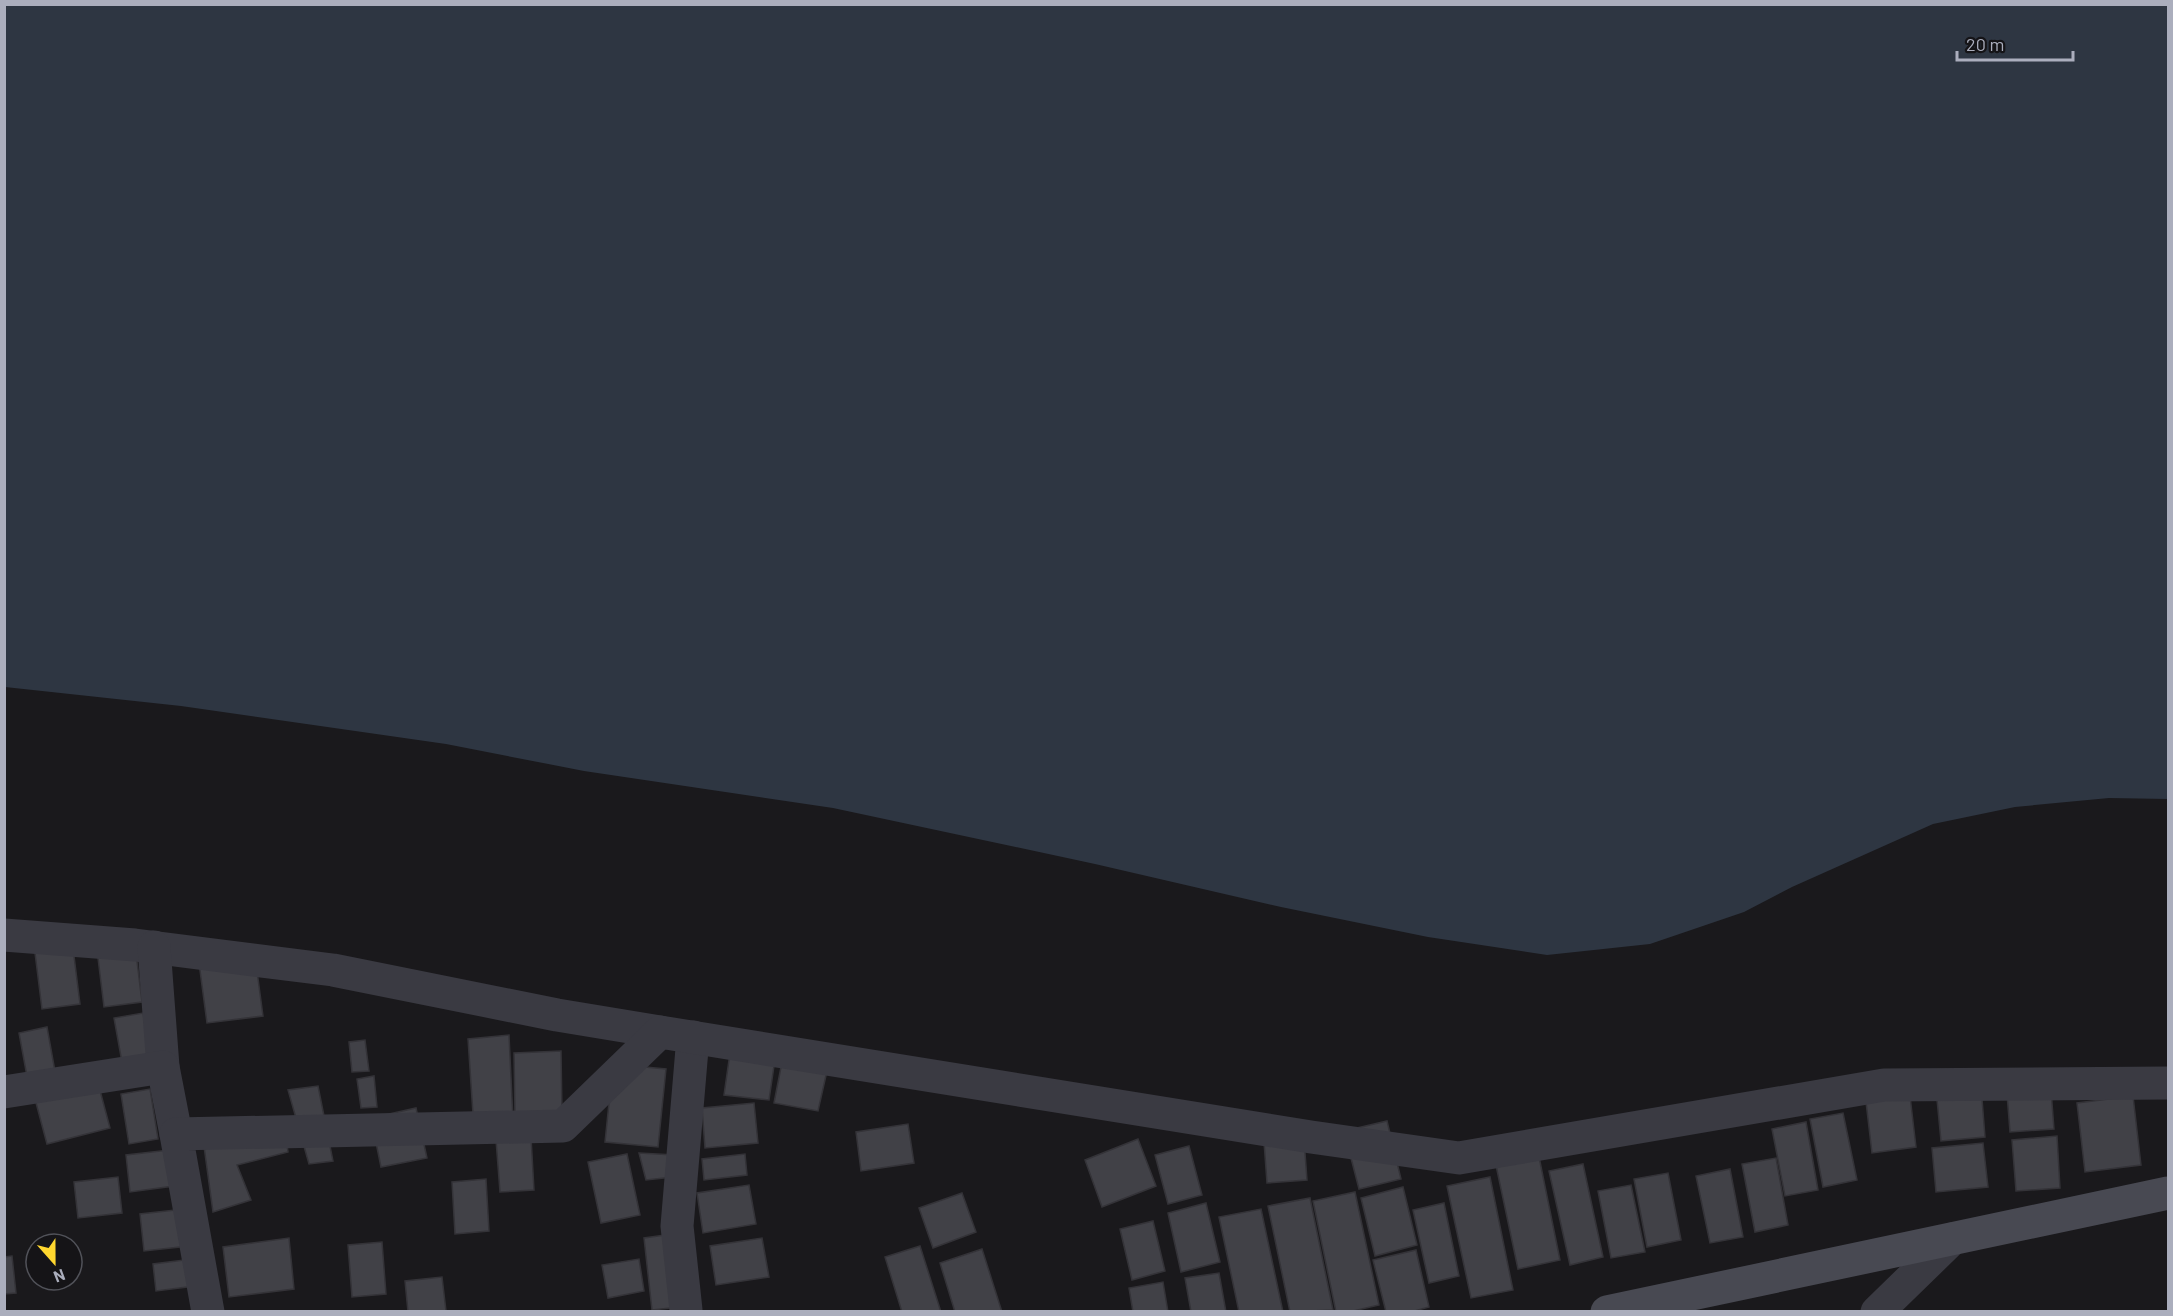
<svg xmlns="http://www.w3.org/2000/svg" width="2173" height="1316" font-family="Barlow,sans-serif">
	<style>
		.water { fill: #2e3642 }
		.building { fill: #414147; stroke: #343338; stroke-width: 1.5 }
		.lines { fill: none; stroke-linecap: round; stroke-linejoin: round }
		.street { stroke: #3a3a42; stroke-width: 33 }
		.secondary { stroke: #484952; stroke-width: 33 }
	</style>
	<rect width="100%" height="100%" fill="#1a191c"/>
	<path class="water" d="M5 4 2168 5V799L2109 798 2015 807 1933 824 1792 887 1744 912 1650 944 1547 955 1428 937 1281 907 1095 864 833 808 584 771 446 744 181 706 5 687Z"/>
	<g class="building">
		<path d="M135 945 142 1002 104 1007 97 950Z"/>
		<path d="M73 948 80 1004 42 1009 35 953Z"/>
		<path d="M255 956 263 1016 207 1023 199 963Z"/>
		<path d="M143 1013 151 1063 123 1068 114 1018Z"/>
		<path d="M47 1027 56 1077 28 1082 19 1033Z"/>
		<path d="M509 1035 513 1120 473 1114 468 1039Z"/>
		<path d="M365 1040 369 1071 352 1072 349 1042Z"/>
		<path d="M561 1051 562 1114 515 1115 514 1053Z"/>
		<path d="M730 1053 775 1059 769 1100 724 1095Z"/>
		<path d="M782 1062 827 1071 818 1111 774 1103Z"/>
		<path d="M613 1064 666 1069 658 1147 605 1142Z"/>
		<path d="M374 1076 377 1107 361 1108 357 1079Z"/>
		<path d="M2050 1077 2054 1129 2010 1132 2006 1081Z"/>
		<path d="M98 1083 110 1128 47 1144 35 1099Z"/>
		<path d="M318 1086 333 1161 309 1164 288 1090Z"/>
		<path d="M1981 1086 1985 1137 1941 1141 1936 1089Z"/>
		<path d="M150 1089 158 1139 129 1144 121 1094Z"/>
		<path d="M1910 1096 1916 1147 1872 1153 1866 1102Z"/>
		<path d="M2133 1096 2141 1165 2085 1172 2077 1103Z"/>
		<path d="M754 1103 758 1143 705 1148 702 1108Z"/>
		<path d="M416 1108 427 1158 381 1167 371 1118Z"/>
		<path d="M1843 1113 1857 1180 1823 1187 1810 1119Z"/>
		<path d="M283 1119 288 1152 237 1165 251 1200 213 1212 203 1139Z"/>
		<path d="M1387 1121 1401 1179 1359 1189 1344 1131Z"/>
		<path d="M1806 1122 1818 1190 1785 1196 1772 1129Z"/>
		<path d="M908 1124 914 1163 861 1171 856 1132Z"/>
		<path d="M2057 1136 2060 1188 2016 1191 2012 1140Z"/>
		<path d="M531 1137 534 1190 500 1192 496 1140Z"/>
		<path d="M1138 1139 1156 1186 1102 1207 1085 1160Z"/>
		<path d="M1304 1139 1307 1180 1267 1183 1264 1142Z"/>
		<path d="M1983 1143 1988 1187 1936 1192 1932 1148Z"/>
		<path d="M1189 1146 1202 1195 1168 1204 1155 1155Z"/>
		<path d="M1537 1147 1560 1260 1518 1269 1494 1156Z"/>
		<path d="M169 1150 174 1186 130 1192 126 1155Z"/>
		<path d="M639 1153 675 1155 673 1177 646 1180Z"/>
		<path d="M627 1154 640 1215 601 1223 588 1162Z"/>
		<path d="M745 1154 747 1175 704 1180 702 1159Z"/>
		<path d="M1776 1158 1788 1225 1755 1232 1742 1164Z"/>
		<path d="M1583 1164 1603 1257 1570 1265 1549 1171Z"/>
		<path d="M1730 1169 1743 1237 1710 1243 1696 1176Z"/>
		<path d="M1668 1173 1681 1240 1647 1247 1634 1179Z"/>
		<path d="M118 1177 122 1213 78 1218 74 1182Z"/>
		<path d="M1490 1177 1513 1290 1471 1298 1447 1186Z"/>
		<path d="M486 1179 489 1231 455 1234 452 1182Z"/>
		<path d="M749 1185 756 1224 703 1233 697 1193Z"/>
		<path d="M1631 1185 1645 1252 1611 1258 1598 1191Z"/>
		<path d="M1403 1187 1417 1245 1375 1256 1361 1198Z"/>
		<path d="M1355 1192 1379 1305 1349 1312H1336L1313 1201Z"/>
		<path d="M962 1193 976 1232 933 1248 919 1208Z"/>
		<path d="M1310 1198 1333 1310 1290 1312 1268 1206Z"/>
		<path d="M1206 1203 1220 1262 1181 1272 1168 1213Z"/>
		<path d="M1444 1203 1459 1276 1429 1283 1413 1210Z"/>
		<path d="M184 1209 189 1246 144 1251 140 1214Z"/>
		<path d="M1261 1209 1283 1312H1239L1219 1217Z"/>
		<path d="M1153 1221 1165 1271 1132 1280 1120 1229Z"/>
		<path d="M672 1234 680 1307 652 1310 644 1238Z"/>
		<path d="M289 1238 294 1289 229 1297 223 1247Z"/>
		<path d="M762 1238 769 1277 716 1285 710 1246Z"/>
		<path d="M382 1242 386 1294 352 1297 348 1245Z"/>
		<path d="M920 1246 941 1312H902L885 1257Z"/>
		<path d="M982 1249 1002 1312H955L940 1263Z"/>
		<path d="M1416 1250 1429 1307 1411 1312H1386L1373 1260Z"/>
		<path d="M12 1256 16 1293 4 1294V1257Z"/>
		<path d="M192 1259 195 1286 156 1291 153 1264Z"/>
		<path d="M639 1259 644 1291 608 1298 602 1265Z"/>
		<path d="M1219 1273 1226 1312H1191L1185 1278Z"/>
		<path d="M442 1277 446 1311 408 1312 405 1281Z"/>
		<path d="M1163 1282 1168 1312H1133L1129 1288Z"/>
	</g>
	<g class="lines">
		<g class="street">
			<path d="M4 935 135 945 333 970 557 1015 660 1032"/>
			<path d="M154 947 163 1067"/>
			<path d="M4 1092 163 1067 176 1134"/>
			<path d="M686 1310 677 1226 693 1037"/>
			<path d="M208 1312 176 1134 563 1126 660 1032 1311 1137 1459 1158 1884 1085 2168 1083"/>
			<path d="M1877 1312 1952 1239"/>
		</g>
		<path class="secondary" d="M1607 1312 2168 1193"/>
	</g>
	<rect width="2173" height="1316" fill="none" stroke="#abaebd" stroke-width="12"/>
	<g transform="translate(54 1262) rotate(159)"><circle r="28" fill="#151417" stroke="#515259" stroke-width="1.5"/>
	<path d="M0-4.5L10 22L0 15L-10 22Z" fill="#ffd72f"/>
	<text y="-9" font-size="16" font-weight="bold" text-anchor="middle" fill="#abaebd">N</text>
	</g>
	<path d="M1957 51v9h116v-9" fill="none" stroke="#abaebd" stroke-width="3"/>
	<text x="1966" y="51" font-size="18" fill="#abaebd" stroke="#151417" stroke-width="4.5" paint-order="stroke">20 m</text>
</svg>
